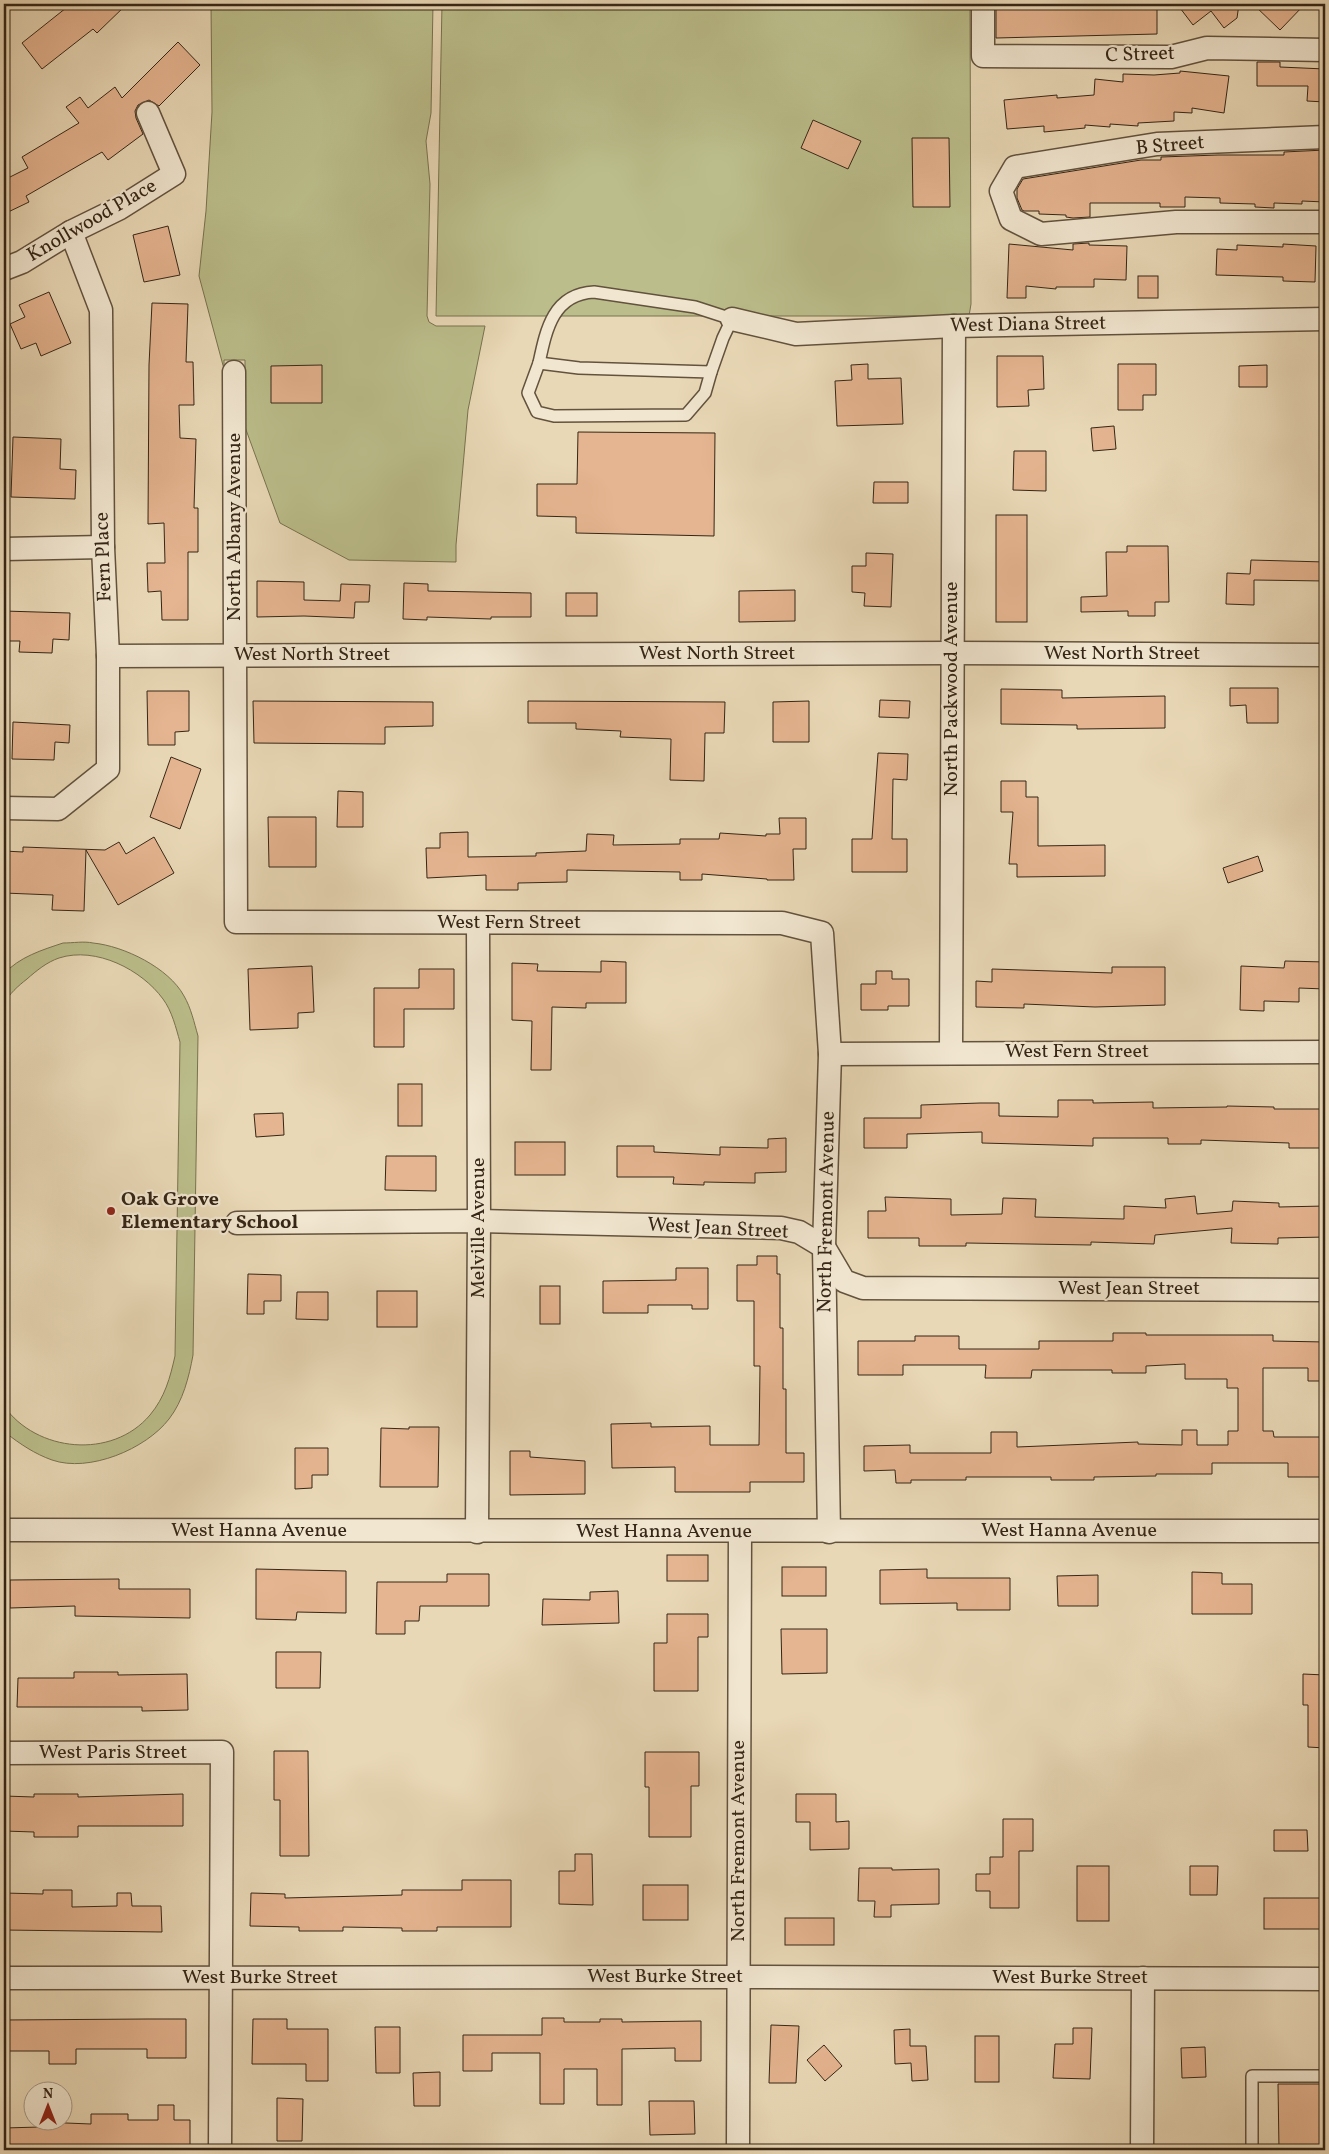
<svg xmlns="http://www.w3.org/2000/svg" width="1329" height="2154" font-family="Vollkorn,serif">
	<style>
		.green { fill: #bbbe8b; stroke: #787250 }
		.building { fill: #e5b490; stroke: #352616 }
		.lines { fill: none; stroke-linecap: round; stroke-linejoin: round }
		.service-casing { stroke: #62523e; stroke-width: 14 }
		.minor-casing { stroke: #62523e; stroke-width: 25 }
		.service { stroke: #f1e6d0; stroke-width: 11 }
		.minor { stroke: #f1e6d0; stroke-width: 22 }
		.poi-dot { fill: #8f2418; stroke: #f1e6d0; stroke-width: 2 }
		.labels { text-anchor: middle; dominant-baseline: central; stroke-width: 4.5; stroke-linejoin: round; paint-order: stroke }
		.street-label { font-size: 20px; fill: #352616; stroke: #f1e6d0 }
		.poi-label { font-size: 20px; font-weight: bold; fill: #352616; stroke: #f1e6d0; text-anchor: start }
	</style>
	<rect width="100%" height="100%" fill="#e9d8b6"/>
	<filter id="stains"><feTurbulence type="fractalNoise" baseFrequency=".004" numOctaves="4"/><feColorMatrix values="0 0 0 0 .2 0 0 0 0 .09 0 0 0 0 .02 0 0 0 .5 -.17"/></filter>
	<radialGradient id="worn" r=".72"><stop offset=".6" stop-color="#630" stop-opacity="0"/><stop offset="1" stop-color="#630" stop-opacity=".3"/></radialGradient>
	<g class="green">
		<path d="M211 4H433L431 113 426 141 430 184 427 316 429 322 436 326H485L468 410 456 545V562L349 560 280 523 245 427V360H224V369L199 276 206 211 212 112Z"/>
		<path d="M442 4H970L971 304 969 316H436Z"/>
		<path d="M63 943C73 943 84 941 93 943 124 946 169 968 184 996 191 1008 194 1022 198 1036L193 1355C189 1377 183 1401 169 1419 146 1449 89 1473 52 1460 35 1454 20 1444 6 1433L4 1431V1406C36 1452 112 1460 150 1415 165 1397 170 1378 175 1356L180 1042C176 1028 172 1011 163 999 142 970 96 946 59 958 47 962 36 971 27 979 18 986 9 994 4 1004V974C19 957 42 950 63 943Z"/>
	</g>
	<g class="building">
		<path d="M71 4H127L97 33 93 29 42 69 22 43Z"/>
		<path d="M996 4H1157V34L996 38Z"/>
		<path d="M1177 4H1239L1237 18 1224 28 1211 11 1193 25Z"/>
		<path d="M1253 4H1305L1280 30Z"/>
		<path d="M178 42 200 65 159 106 149 100 138 105 135 111 136 118 143 134 108 160 102 152 26 196 29 202 4 214V180L28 168 22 157 79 123 66 107 80 97 88 108 115 87 122 98Z"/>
		<path d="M1257 62H1280V67L1325 69V102L1307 101 1308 86H1257Z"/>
		<path d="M1180 71 1229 76 1224 113 1192 108V113L1174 112V121L1138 123V126L1110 124V127L1085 125V128L1044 132V126L1007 129 1004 100 1057 95V98L1094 95 1095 79 1123 82V74L1154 75 1180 73Z"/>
		<path d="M813 120 861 141 848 169 801 148Z"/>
		<path d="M912 138H949L950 207H913Z"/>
		<path d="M1325 150V202L1302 201V204L1274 203V208L1255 207V204L1220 203V198L1185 197V207H1160V203H1090V217L1073 218 1066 217V215L1039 214V211H1024L1022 210 1017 198V189L1023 179 1141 160H1161V157L1218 155H1284V152Z"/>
		<path d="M168 226 180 275 144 282 133 235Z"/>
		<path d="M1089 243V245L1127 246 1126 280 1094 279V287H1056V289L1026 286V298H1007L1009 244 1073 250V244Z"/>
		<path d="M1283 244 1316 246 1315 282 1283 281V277L1216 275 1217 249 1237 250V245L1283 247Z"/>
		<rect x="1138" y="276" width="20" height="22"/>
		<path d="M49 292 71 343 41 356 36 343 21 349 10 324 25 317 19 305Z"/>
		<path d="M152 303 188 304 186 362H193L194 405H179L180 438 196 439 194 508H198V552H188V620H162L161 591 148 592 147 563H165L164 523 148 524 149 365Z"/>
		<path d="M997 356H1043L1044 389 1028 390 1029 406 997 407Z"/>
		<path d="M868 364V379L901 378 903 424 837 426 835 381 852 380 851 365Z"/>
		<path d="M1118 364H1156V395H1143V410H1118Z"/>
		<path d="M322 365V403H271V366Z"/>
		<path d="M1267 365V387H1239V366Z"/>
		<path d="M1114 426 1116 449 1093 451 1091 428Z"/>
		<path d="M578 432 715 433 714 536 576 533V517L537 516V484H577Z"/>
		<path d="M13 437 61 439 60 469 76 470 75 499 11 497Z"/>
		<path d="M1014 451H1046V491L1013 490Z"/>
		<path d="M874 482H908V503H873Z"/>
		<rect x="996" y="515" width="31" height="107"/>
		<path d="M1127 546H1168L1169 602H1155V616H1128V611L1081 612V597L1107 596 1106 552H1127Z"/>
		<path d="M866 553 893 554 891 607 864 606 865 593 852 592V566H866Z"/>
		<path d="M1251 560 1325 562V581L1254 580V605L1226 604 1227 573 1250 574Z"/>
		<path d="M257 581 304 582V600L340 601 341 584 370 585 369 602H355L354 618 304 616 257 617Z"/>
		<path d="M404 583 428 584V591L531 593V617H491V619L427 617V620L403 619Z"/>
		<path d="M795 590V621L739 622V591Z"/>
		<rect x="566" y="593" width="31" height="23"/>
		<path d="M4 611 70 613 69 640 53 639 52 653 19 652 20 641H4Z"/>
		<path d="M1230 688H1278V723H1247L1246 705 1230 706Z"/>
		<path d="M1001 689 1062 690V698L1165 696V728L1077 729V725L1001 724Z"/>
		<path d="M147 691H189V731L175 732V745H148Z"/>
		<path d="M880 700 910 701 909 718 879 717Z"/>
		<path d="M253 701 433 702V726L385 727V744L254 743Z"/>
		<path d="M528 701 725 702 724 733H705L704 781 670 780 671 739 620 737 621 731 576 729V723H528Z"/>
		<path d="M809 701V742H773V702Z"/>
		<path d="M13 722 70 725 69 743 55 742 54 760 12 759Z"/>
		<path d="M878 753 908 754 907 780 893 779 892 839H907V872H852V839H872Z"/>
		<path d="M171 757 201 769 180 829 150 817Z"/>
		<path d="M1001 781H1026V797H1038V846L1105 845V876L1017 877V864H1009L1013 812H1001Z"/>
		<path d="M338 791 363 792V827H337Z"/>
		<path d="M268 817H316V867H269Z"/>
		<path d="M779 818H806V849H793L794 880H767V879L702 874V880H680V872L567 870V882L518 883V890H486V875L427 878 426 848H440V833L468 832V857L536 856V853L586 851 587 834 614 835 613 845 680 844V839H719L720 833 766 836V834H780Z"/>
		<path d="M154 837 174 873 118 905 86 850 84 911 52 910 53 895 4 893V851L23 852V847L105 850 119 842 126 854Z"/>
		<path d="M1258 856 1263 871 1228 883 1223 868Z"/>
		<path d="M601 961 626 962V1003H586V1008L552 1007 551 1070H531L532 1021 512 1020V963L538 964 537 971 601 972Z"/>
		<path d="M1285 961 1325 962V989L1299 988V1002L1264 1001V1011L1240 1010 1241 966 1284 968Z"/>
		<path d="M312 966 314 1012 298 1013V1028L250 1030 248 969Z"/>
		<path d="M1112 967H1165V1005L1095 1007 1024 1004V1008L976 1007V981L992 982V969L1112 973Z"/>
		<path d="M419 969H454V1009H404V1047H374V988H419Z"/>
		<path d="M876 971H892V979H909V1006H888V1010H861V984H876Z"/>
		<rect x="398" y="1084" width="24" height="42"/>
		<path d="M1058 1100H1093V1103L1153 1102V1108L1227 1107V1106L1274 1107V1109H1325V1148H1289V1143L1201 1140V1144H1168V1138H1093V1146L982 1143V1132L907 1134V1148H864V1118H921V1105L980 1103H999V1116L1058 1117Z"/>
		<path d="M283 1113 284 1135 256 1137 254 1114Z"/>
		<path d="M786 1138V1172L755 1173V1183L704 1182V1185L673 1184 674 1177H617V1146H654V1152L720 1155V1147L768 1148V1139Z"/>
		<rect x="515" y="1142" width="50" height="33"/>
		<path d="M386 1156H436V1191L385 1190Z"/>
		<path d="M1195 1196 1197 1214 1232 1211 1233 1201 1279 1203V1207L1325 1206V1237L1278 1238V1244L1231 1243 1232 1228 1155 1235 1154 1244 1091 1242V1245L966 1243V1246H919V1238H868V1211H886L885 1197 951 1199V1215L1002 1214 1003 1198 1036 1199 1035 1217 1124 1219V1206L1166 1208 1165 1199Z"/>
		<path d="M757 1256H777V1274H780V1328H783V1389H786V1453H804V1482H750V1492H675V1467L612 1468 611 1424 651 1423V1427L710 1426V1445H759L760 1366H754V1301H737V1265H757Z"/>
		<path d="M676 1268H708V1309H692V1305H648V1313H603V1281L676 1280Z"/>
		<path d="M248 1274 281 1275V1301H264V1314H247Z"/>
		<rect x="540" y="1286" width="20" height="38"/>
		<rect x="377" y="1291" width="40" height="36"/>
		<path d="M297 1292H328V1320L296 1319Z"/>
		<path d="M1113 1333H1146V1335H1273V1341L1325 1342V1381H1308V1368H1263V1431H1273L1274 1437H1325V1477H1288V1463H1212V1474H1156V1476L1094 1477V1480H1051V1477H966V1480H911V1483H896L895 1470 864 1471V1446L910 1445V1453H991V1432H1017V1447L1138 1442V1444L1182 1445V1430H1197V1445H1228V1431H1238V1388H1227V1379H1185V1364L1146 1366V1373H1112V1370H1032L1031 1378H985L986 1365H903V1375H858V1341H915V1336H959V1349H1039V1341H1113Z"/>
		<path d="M409 1427H439L438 1487H380L381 1428 409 1429Z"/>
		<path d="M295 1448H328V1475H312V1488L295 1489Z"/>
		<path d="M510 1451H530V1457L585 1461V1494L510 1495Z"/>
		<rect x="667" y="1555" width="41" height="26"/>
		<rect x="782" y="1567" width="44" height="29"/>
		<path d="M256 1569 346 1571V1613L297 1612 296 1620 256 1619Z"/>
		<path d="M927 1569V1578H1010V1610H957V1603L880 1604V1570Z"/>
		<path d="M1192 1572 1222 1573V1584H1252V1614H1192Z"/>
		<path d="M447 1574H489V1606H420L419 1621H405V1634H376L377 1582H447Z"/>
		<path d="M1098 1575V1606H1058L1057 1576Z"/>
		<path d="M119 1579V1589H190V1618L75 1616V1606L10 1608V1580Z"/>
		<path d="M618 1591 619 1623 542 1625 543 1599 590 1600V1592Z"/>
		<path d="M667 1614H708V1637H698V1691H654V1643H667Z"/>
		<path d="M781 1629H827V1673L782 1674Z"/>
		<path d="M276 1652H321L320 1688H276Z"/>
		<path d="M74 1672H118V1675L187 1674 188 1710 142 1711V1707H17L18 1678H74Z"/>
		<path d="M1303 1674 1325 1675V1748L1308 1747V1705H1303Z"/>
		<path d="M274 1751H308L309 1856H280V1800H274Z"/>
		<path d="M645 1752H699V1786H691V1837H649V1787H645Z"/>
		<path d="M34 1794H78V1797L183 1794V1826H78V1837H34V1832L4 1831V1796L34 1797Z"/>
		<path d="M796 1794H836V1822L849 1821V1849L810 1850V1822H796Z"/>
		<path d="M1003 1819H1033V1851H1019V1908H990V1891H976V1874H990V1857H1003Z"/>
		<path d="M1274 1830H1307L1308 1851H1274Z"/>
		<path d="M575 1854H592L593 1905 559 1904V1871H575Z"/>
		<rect x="1077" y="1866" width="32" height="55"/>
		<path d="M1190 1866H1218L1217 1895H1190Z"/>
		<path d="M859 1868H892V1870L939 1869V1904L891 1905V1917H874L875 1901H858Z"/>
		<path d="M462 1880H511V1927H437V1931H402V1928L343 1927V1931H299V1927L250 1926 251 1893 285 1894V1898L402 1895V1890H462Z"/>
		<rect x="643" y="1885" width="45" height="35"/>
		<path d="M43 1890H72V1907L117 1906V1893H131L132 1906H161L162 1932 4 1930V1893L43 1894Z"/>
		<rect x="1264" y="1898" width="58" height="31"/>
		<rect x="785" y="1918" width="49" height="27"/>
		<path d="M542 2018H564V2022H600V2019H622V2022L701 2021V2061H675V2048L622 2049V2105H597V2069H564V2104H540V2053H492V2071H463V2035H542Z"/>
		<path d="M147 2019H186V2058H147V2049H76V2064H49V2051H4V2020Z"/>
		<path d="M253 2019H287V2029H328V2081H306V2064H252Z"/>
		<path d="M771 2025 799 2026 796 2083H769Z"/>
		<path d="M375 2027H400V2073H376Z"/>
		<path d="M1073 2028H1092L1090 2079 1053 2078 1055 2044H1073Z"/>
		<path d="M910 2029V2046H926L928 2080 912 2081 911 2063 895 2064 894 2030Z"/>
		<rect x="975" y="2036" width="24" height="46"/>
		<path d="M824 2045 842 2066 825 2081 807 2060Z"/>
		<path d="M1205 2047 1206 2077 1182 2078 1181 2048Z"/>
		<path d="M440 2072V2106H414L413 2073Z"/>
		<path d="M1325 2084V2110H1322V2150H1279L1278 2084Z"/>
		<path d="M277 2098 303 2099 302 2141H277Z"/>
		<path d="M649 2101H694L695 2134 650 2135Z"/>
		<path d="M158 2105H174V2120H190V2150H4V2128L40 2127 41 2122 91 2124V2114H128V2120H158Z"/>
	</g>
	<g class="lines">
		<g class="service-casing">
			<g id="service">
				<path d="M594 292 695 307 732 319 723 338 711 372 579 368 539 363C546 330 553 294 594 292Z"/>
				<path d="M539 363 528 393 537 412 554 416 686 415 705 393 711 372"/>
				<path d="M1252 2150V2076H1325"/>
			</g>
		</g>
		<g class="minor-casing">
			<g id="minor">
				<path d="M983 4V56L1171 57 1207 48 1325 50"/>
				<path d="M1325 137 1157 144 1015 167 1001 191 1011 219 1041 234 1176 222H1325"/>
				<path d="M4 269 22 262 71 232 120 208 174 174 148 113"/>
				<path d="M732 319 796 334 954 326 1325 319"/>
				<path d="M234 372 236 922 782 923 822 933 830 1054 824 1247 829 1532"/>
				<path d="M4 549 103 547"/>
				<path d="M108 656 951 653 1325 655"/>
				<path d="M4 808 58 809 108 769V656L103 547 101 310 71 232"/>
				<path d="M951 1052 954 326"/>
				<path d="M830 1054 1325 1052"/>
				<path d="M237 1223 479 1221 781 1228 799 1232 824 1247 844 1281 863 1288 1325 1290"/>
				<path d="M4 1530 1325 1531"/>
				<path d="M477 1532 479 1221 478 924"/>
				<path d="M4 1753 222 1752 220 2150"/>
				<path d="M4 1978 738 1977 1325 1979"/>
				<path d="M738 2150 740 1532"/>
				<path d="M1142 2150 1143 1978"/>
			</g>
		</g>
		<use href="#service" class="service"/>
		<use href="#minor" class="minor"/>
	</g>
	<circle class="poi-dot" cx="111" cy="1211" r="5"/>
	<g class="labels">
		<g class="street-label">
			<text transform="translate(1140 55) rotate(-2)">C Street</text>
			<text transform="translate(1170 146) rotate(-5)">B Street</text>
			<text transform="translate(92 221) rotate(-30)">Knollwood Place</text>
			<text transform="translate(1028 325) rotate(-1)">West Diana Street</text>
			<text transform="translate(235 527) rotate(-90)">North Albany Avenue</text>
			<text transform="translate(104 557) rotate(-92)">Fern Place</text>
			<text x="717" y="654">West North Street</text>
			<text x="1122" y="654">West North Street</text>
			<text x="312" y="655">West North Street</text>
			<text transform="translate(952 689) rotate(-90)">North Packwood Avenue</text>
			<text x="509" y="923">West Fern Street</text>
			<text x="1077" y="1052">West Fern Street</text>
			<text transform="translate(827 1212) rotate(-89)">North Fremont Avenue</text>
			<text transform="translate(479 1228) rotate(-90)">Melville Avenue</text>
			<text transform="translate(718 1229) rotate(3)">West Jean Street</text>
			<text x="1129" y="1289">West Jean Street</text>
			<text x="259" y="1531">West Hanna Avenue</text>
			<text x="1069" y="1531">West Hanna Avenue</text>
			<text x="664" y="1532">West Hanna Avenue</text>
			<text x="113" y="1753">West Paris Street</text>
			<text transform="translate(739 1841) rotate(-90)">North Fremont Avenue</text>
			<text x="665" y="1977">West Burke Street</text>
			<text x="260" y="1978">West Burke Street</text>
			<text x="1070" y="1978">West Burke Street</text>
		</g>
		<g class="poi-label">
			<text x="121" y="1200">Oak Grove<tspan x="121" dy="23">Elementary School</tspan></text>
		</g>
	</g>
	<rect width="1329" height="2154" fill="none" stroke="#e9d8b6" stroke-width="20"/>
	<rect x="5" y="5" width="1319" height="2144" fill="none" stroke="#352616" stroke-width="2.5"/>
	<rect x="10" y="10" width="1309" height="2134" fill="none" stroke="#352616"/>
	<g transform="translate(48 2106)"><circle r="24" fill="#f1e6d0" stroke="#a69986"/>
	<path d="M0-4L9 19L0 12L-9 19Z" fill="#8f2418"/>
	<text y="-8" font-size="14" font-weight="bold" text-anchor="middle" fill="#352616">N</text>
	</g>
	<rect width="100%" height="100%" filter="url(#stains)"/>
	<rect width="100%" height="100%" fill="url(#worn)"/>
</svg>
